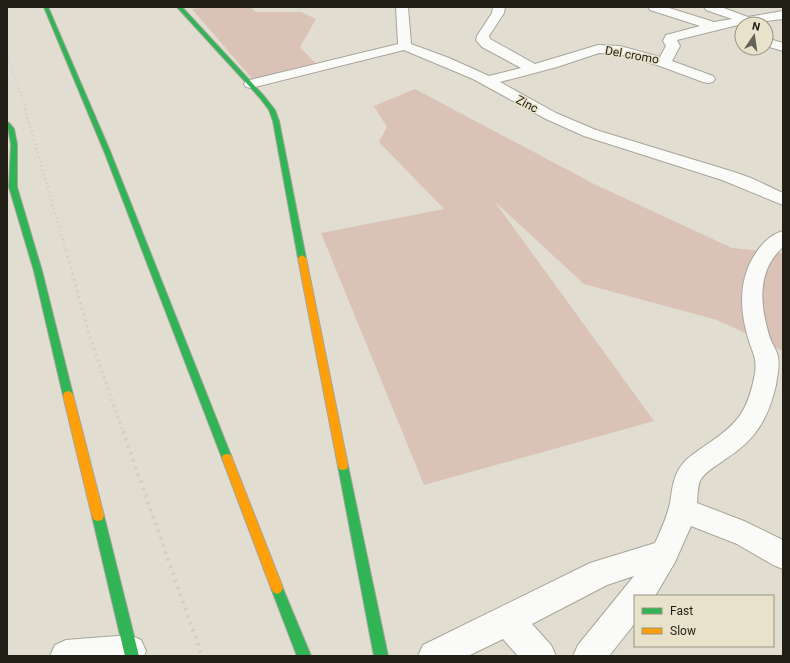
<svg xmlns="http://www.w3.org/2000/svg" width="790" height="663" font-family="Roboto,sans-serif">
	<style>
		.green { fill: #dac2b6 }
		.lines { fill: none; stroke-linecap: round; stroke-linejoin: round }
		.street-casing { stroke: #a7a59b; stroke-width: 2 }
		.fast-casing { stroke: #a7a59b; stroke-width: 2 }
		.slow-casing { stroke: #a7a59b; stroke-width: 2 }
		.street { fill: #fafaf8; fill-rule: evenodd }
		.fast { fill: #30b455; fill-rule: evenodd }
		.slow { fill: #ff9f0a; fill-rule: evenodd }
		.rail-far3 { stroke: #d0cfcb; stroke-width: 2; stroke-dasharray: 1 2.5; stroke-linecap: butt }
		.rail-far2 { stroke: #d0cfcb; stroke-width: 2.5; stroke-dasharray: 1.5 3; stroke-linecap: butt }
		.rail-far1 { stroke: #d0cfcb; stroke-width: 3; stroke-dasharray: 2 4; stroke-linecap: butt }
		.rail { stroke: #d0cfcb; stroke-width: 4; stroke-dasharray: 2.5 5; stroke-linecap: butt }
		.labels { text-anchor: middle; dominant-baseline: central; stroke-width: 3; stroke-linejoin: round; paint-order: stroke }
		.far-street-label { font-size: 12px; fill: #201e15; stroke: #e8e2ca }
	</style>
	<rect width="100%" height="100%" fill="#e1ded1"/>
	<g class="green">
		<path d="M210 7H250L256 12H301L316 19 300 47 318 66 254 81 192 9Z"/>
		<path d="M415 89 596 185 732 248 783 253V351L717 320 584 284 495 202 654 421 424 485 321 233 444 209 379 142 387 127 374 106Z"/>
	</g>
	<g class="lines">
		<g class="street-casing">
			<g id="street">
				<path d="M396 7H408L411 44 449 58 489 76 521 68 482 47 476 40 477 36 492 13 493 7H505L504 13 489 36 490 39 535 64 598 45 620 46 660 57 666 46 663 41 666 35 700 26 650 10 648 7H666L714 22 732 19 706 10 704 7H721L748 17 783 11V19L742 24 677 40 680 46 672 61 713 76 715 79 713 82 708 83 703 82 657 65 619 54 599 53 557 67 500 82 556 113 596 130 734 172 751 178 783 193V205L722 180 584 136 546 119 473 79 404 50 251 88 246 87 244 84 246 81 398 44Z"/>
				<path d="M766 38 783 43V51L766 46Z"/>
				<path d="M783 231V247C756 271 760 306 770 338 772 344 777 350 778 357 780 366 777 376 776 385 768 419 756 439 727 458 719 464 706 471 701 479 697 486 698 496 697 503L744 521 783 540V569L773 565 737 544 691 526 675 562 655 596H635V623L609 656H573L578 645 634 576 607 585 532 624 551 645 556 656H518L503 639 468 656H418L423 645 590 563 655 543C661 530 667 517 670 503 672 490 673 477 681 466 687 457 698 451 706 445 738 424 748 411 755 373 757 358 753 354 749 341 740 313 738 281 754 256 760 245 771 234 783 231Z"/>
				<path d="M130 635 141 640 146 651 144 656H50L55 645 66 640Z"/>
			</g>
		</g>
		<g class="fast-casing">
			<g id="fast">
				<path d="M44 7H48L110 151 232 458 231 461 227 462 223 461 222 458 104 151Z"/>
				<path d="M177 7H182L264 96 275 110 279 121 306 258 305 260 302 261 298 258 273 121 269 110 260 98Z"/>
				<path d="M7 122 9 123 14 129 17 144V187L42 271 73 395 71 398H65L63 395 34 271 9 187 11 144Z"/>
				<path d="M343 462 347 463 348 466 388 656H374L338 466 339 463Z"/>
				<path d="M98 511 102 512 104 516 139 656H125L92 516 94 512Z"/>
				<path d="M277 582 281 584 311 656H297L271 588 273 584Z"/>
			</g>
		</g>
		<g class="slow-casing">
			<g id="slow">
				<path d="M302 255 306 258 348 466 347 469 343 470 339 469 338 466 298 258Z"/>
				<path d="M68 391 71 392 73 395 104 516 102 520 98 521 94 520 92 516 63 395 65 392Z"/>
				<path d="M227 454 231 455 232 458 283 588 281 592 277 594 273 592 271 588 222 458 223 455Z"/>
			</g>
		</g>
		<use href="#street" class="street"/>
		<use href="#fast" class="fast"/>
		<use href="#slow" class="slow"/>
		<path class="rail-far3" d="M7 55 26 110"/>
		<path class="rail-far2" d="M25 109 66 251"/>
		<path class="rail-far1" d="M66 250 89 334 123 432"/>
		<path class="rail" d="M123 431 202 656"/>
	</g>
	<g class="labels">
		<g class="far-street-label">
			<text transform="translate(632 55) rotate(10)">Del cromo</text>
			<text transform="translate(527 104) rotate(28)">Zinc</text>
		</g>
	</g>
	<rect width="790" height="663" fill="none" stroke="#201e15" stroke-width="16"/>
	<rect x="634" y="595" width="140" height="52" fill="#e8e2ca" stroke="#989482"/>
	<rect x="642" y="608" width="20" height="6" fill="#30b455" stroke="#989482"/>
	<text x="670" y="615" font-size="12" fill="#201e15">Fast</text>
	<rect x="642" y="628" width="20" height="6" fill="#ff9f0a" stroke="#989482"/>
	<text x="670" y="635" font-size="12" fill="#201e15">Slow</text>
	<g transform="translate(754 36) rotate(13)"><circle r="19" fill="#e8e2ca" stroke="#989482"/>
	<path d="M0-3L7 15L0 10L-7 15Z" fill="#646157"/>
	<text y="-6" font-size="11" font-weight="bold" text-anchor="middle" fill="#201e15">N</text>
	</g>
</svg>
